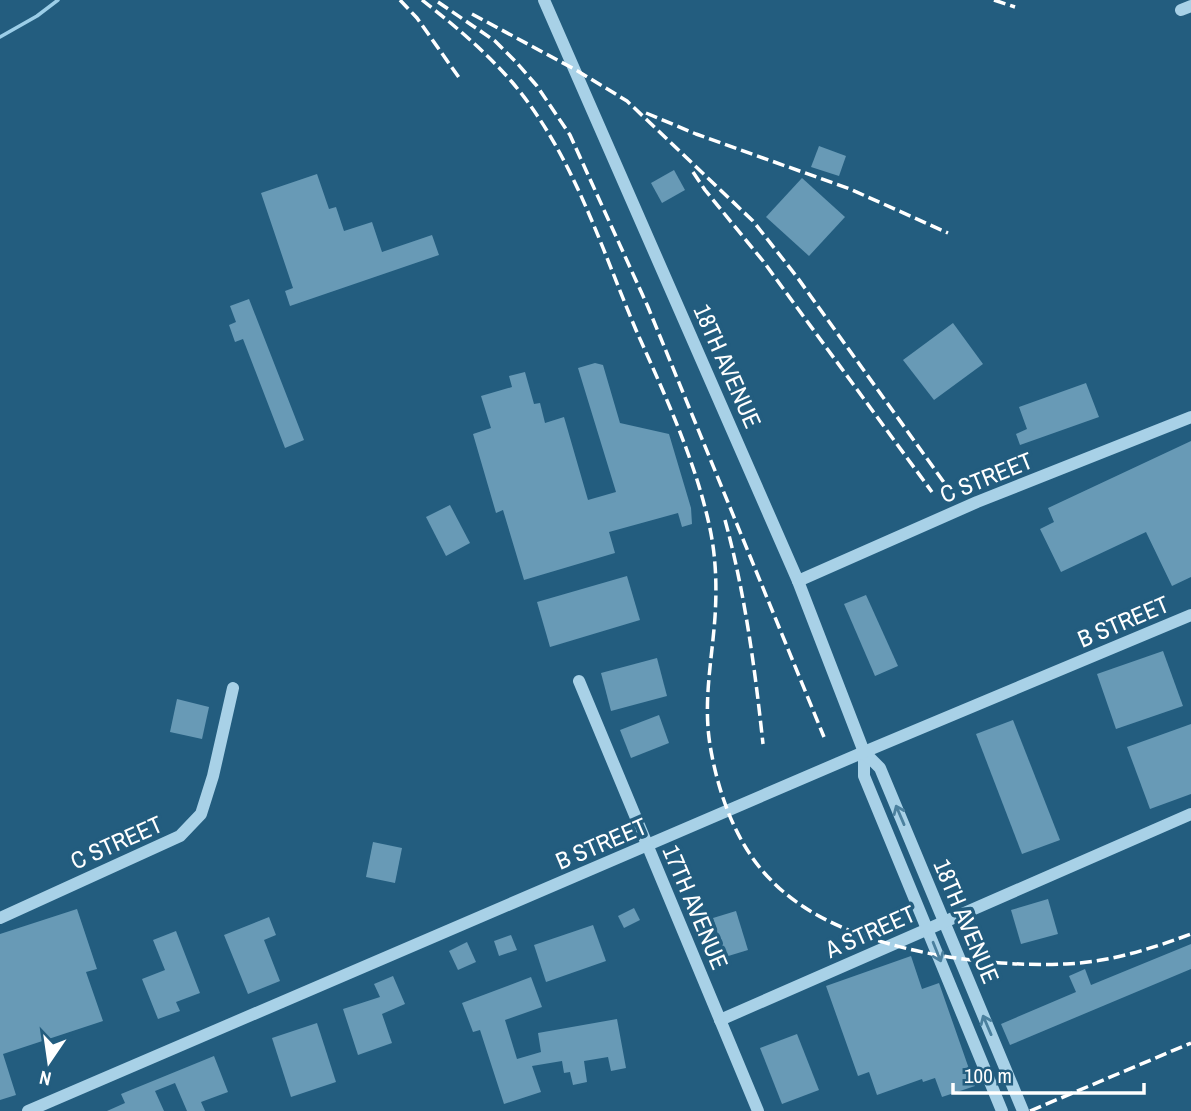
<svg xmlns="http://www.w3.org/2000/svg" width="1191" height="1111" font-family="'Archivo Narrow',sans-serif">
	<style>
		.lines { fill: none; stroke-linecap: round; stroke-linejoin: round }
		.stream { stroke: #9ccee8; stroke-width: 3.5 }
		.building { fill: #689ab6 }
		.minor { stroke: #a8d1e7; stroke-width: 12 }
		.rail { stroke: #fff; stroke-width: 3.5; stroke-dasharray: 12 5; stroke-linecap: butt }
		.oneway { stroke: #4b809e }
		.labels { text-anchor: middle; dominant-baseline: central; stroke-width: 7; stroke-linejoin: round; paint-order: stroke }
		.street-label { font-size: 24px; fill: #fff; stroke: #235d7f }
	</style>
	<rect width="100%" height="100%" fill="#235d7f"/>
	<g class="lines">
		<path class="stream" d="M0 37 37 16 58 0"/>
	</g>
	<g class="building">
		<path d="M819 146 846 156 839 176 811 167Z"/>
		<path d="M674 170 685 190 662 203 651 183Z"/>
		<path d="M317 174 329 209 336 207 344 231 372 222 382 252 432 235 439 255 290 306 285 291 293 288 261 193Z"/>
		<path d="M802 178 845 217 809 256 766 217Z"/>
		<path d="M249 299 304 440 285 448 243 339 235 342 229 325 236 322 230 306Z"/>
		<path d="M953 323 983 364 934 400 903 360Z"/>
		<path d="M595 363 603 365 620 423 669 434 691 508 692 524 682 527 678 513 609 532 615 553 524 580 503 510 496 513 473 434 491 428 481 396 512 387 509 376 525 372 534 404 540 403 545 423 564 417 588 500 616 492 578 368Z"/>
		<path d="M1086 383 1099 417 1020 445 1016 434 1027 429 1019 407Z"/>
		<path d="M1191 441V577L1172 586 1146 532 1061 572 1040 529 1054 522 1048 508Z"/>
		<path d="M450 505 470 543 446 556 426 517Z"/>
		<path d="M627 576 640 620 550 647 537 602Z"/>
		<path d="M866 595 898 666 875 676 844 604Z"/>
		<path d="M1163 651 1183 706 1116 729 1097 674Z"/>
		<path d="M657 658 667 696 611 711 601 673Z"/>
		<path d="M177 699 209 707 202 739 170 732Z"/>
		<path d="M659 715 669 743 631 758 620 730Z"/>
		<path d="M1013 720 1060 840 1022 854 976 734Z"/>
		<path d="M1191 724V794L1150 809 1127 747Z"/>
		<path d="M373 842 402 848 395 883 366 877Z"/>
		<path d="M1048 899 1058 934 1021 944 1011 910Z"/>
		<path d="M634 908 640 920 624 928 618 916Z"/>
		<path d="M77 909 97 969 86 972 103 1021 3 1054 16 1095 0 1100V934Z"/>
		<path d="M736 911 748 950 725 957 713 918Z"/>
		<path d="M269 917 276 935 264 940 280 981 248 994 224 935Z"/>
		<path d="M593 925 606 961 546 982 534 945Z"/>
		<path d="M176 931 200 993 176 1002 180 1011 158 1019 142 979 165 970 153 940Z"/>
		<path d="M511 935 517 950 499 956 494 941Z"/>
		<path d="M467 942 476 962 458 970 449 951Z"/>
		<path d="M1191 944V969L1010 1045 1001 1024 1076 992 1069 976 1085 969 1091 985Z"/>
		<path d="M911 956 922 989 939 983 975 1086 942 1097 935 1078 923 1082 922 1079 877 1095 869 1072 858 1076 826 986Z"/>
		<path d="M393 976 405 1004 382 1014 392 1043 358 1055 343 1009 380 997 374 984Z"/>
		<path d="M531 977 542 1007 505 1020 517 1059 541 1052 538 1033 617 1019 626 1068 611 1071 608 1057 584 1061 587 1082 573 1085 570 1072 564 1073 562 1061 532 1066 541 1092 504 1104 480 1030 473 1032 462 1003Z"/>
		<path d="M317 1023 336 1082 291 1097 272 1038Z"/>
		<path d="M797 1034 819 1090 782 1104 760 1048Z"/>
		<path d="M214 1056 228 1092 201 1102 205 1111H187L175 1083 155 1091 164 1111H107L125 1103 121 1094Z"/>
	</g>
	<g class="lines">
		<g class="minor">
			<path d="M544 0 798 581 864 752V776L1002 1111"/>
			<path d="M1181 10 1191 6"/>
			<path d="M798 581 977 502 1191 417"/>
			<path d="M579 681 758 1111"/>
			<path d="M864 752 880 768 1023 1111"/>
			<path d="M0 918 180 836 201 814 213 776 233 688"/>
			<path d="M720 1020 1191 814"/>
			<path d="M28 1111 864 752 1191 615"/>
		</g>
		<g class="rail">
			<path d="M400 0 417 18 460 79"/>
			<path d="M422 0C454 25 485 51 512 82 573 154 600 245 636 330 664 393 694 457 709 524 716 555 717 586 715 617 712 660 703 701 710 745 718 793 736 845 771 880 835 948 976 968 1066 964 1109 962 1151 949 1191 934"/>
			<path d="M994 0 1015 7"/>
			<path d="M438 2 495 41 516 62 537 86 570 135 648 307 824 737"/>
			<path d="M472 14 576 70 627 101 753 221 797 277 948 488"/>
			<path d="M646 113 696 134 850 189 948 233"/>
			<path d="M693 172 705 190 763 261 932 492"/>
			<path d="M725 520C745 593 755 669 763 744"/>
			<path d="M1030 1111 1191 1043"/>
		</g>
	</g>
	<defs><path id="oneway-shaft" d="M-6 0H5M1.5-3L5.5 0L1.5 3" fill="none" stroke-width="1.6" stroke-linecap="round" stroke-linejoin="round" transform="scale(1.75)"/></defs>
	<g class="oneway">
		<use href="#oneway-shaft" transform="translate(900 815) rotate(-113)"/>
		<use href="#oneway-shaft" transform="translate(937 952) rotate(68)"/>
		<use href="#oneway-shaft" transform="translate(987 1025) rotate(-113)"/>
	</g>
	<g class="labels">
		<g class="street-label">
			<text transform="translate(728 366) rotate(66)">18TH AVENUE</text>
			<text transform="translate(986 477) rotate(-22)">C STREET</text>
			<text transform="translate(1123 621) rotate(-23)">B STREET</text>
			<text transform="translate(116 842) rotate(-24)">C STREET</text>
			<text transform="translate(601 843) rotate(-23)">B STREET</text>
			<text transform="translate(696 907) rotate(67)">17TH AVENUE</text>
			<text transform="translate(967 921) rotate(67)">18TH AVENUE</text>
			<text transform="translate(870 931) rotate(-24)">A STREET</text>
		</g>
	</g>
	<g transform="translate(49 1062) rotate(193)" stroke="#235d7f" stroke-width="5" paint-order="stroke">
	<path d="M0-5L12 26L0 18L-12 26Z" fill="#ffffff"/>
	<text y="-10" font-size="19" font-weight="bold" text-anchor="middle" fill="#ffffff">N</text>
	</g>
	<path d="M953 1083v10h191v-10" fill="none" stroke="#ffffff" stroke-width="3.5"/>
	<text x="964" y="1083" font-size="21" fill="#ffffff" stroke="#235d7f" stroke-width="5" paint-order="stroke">100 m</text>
</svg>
